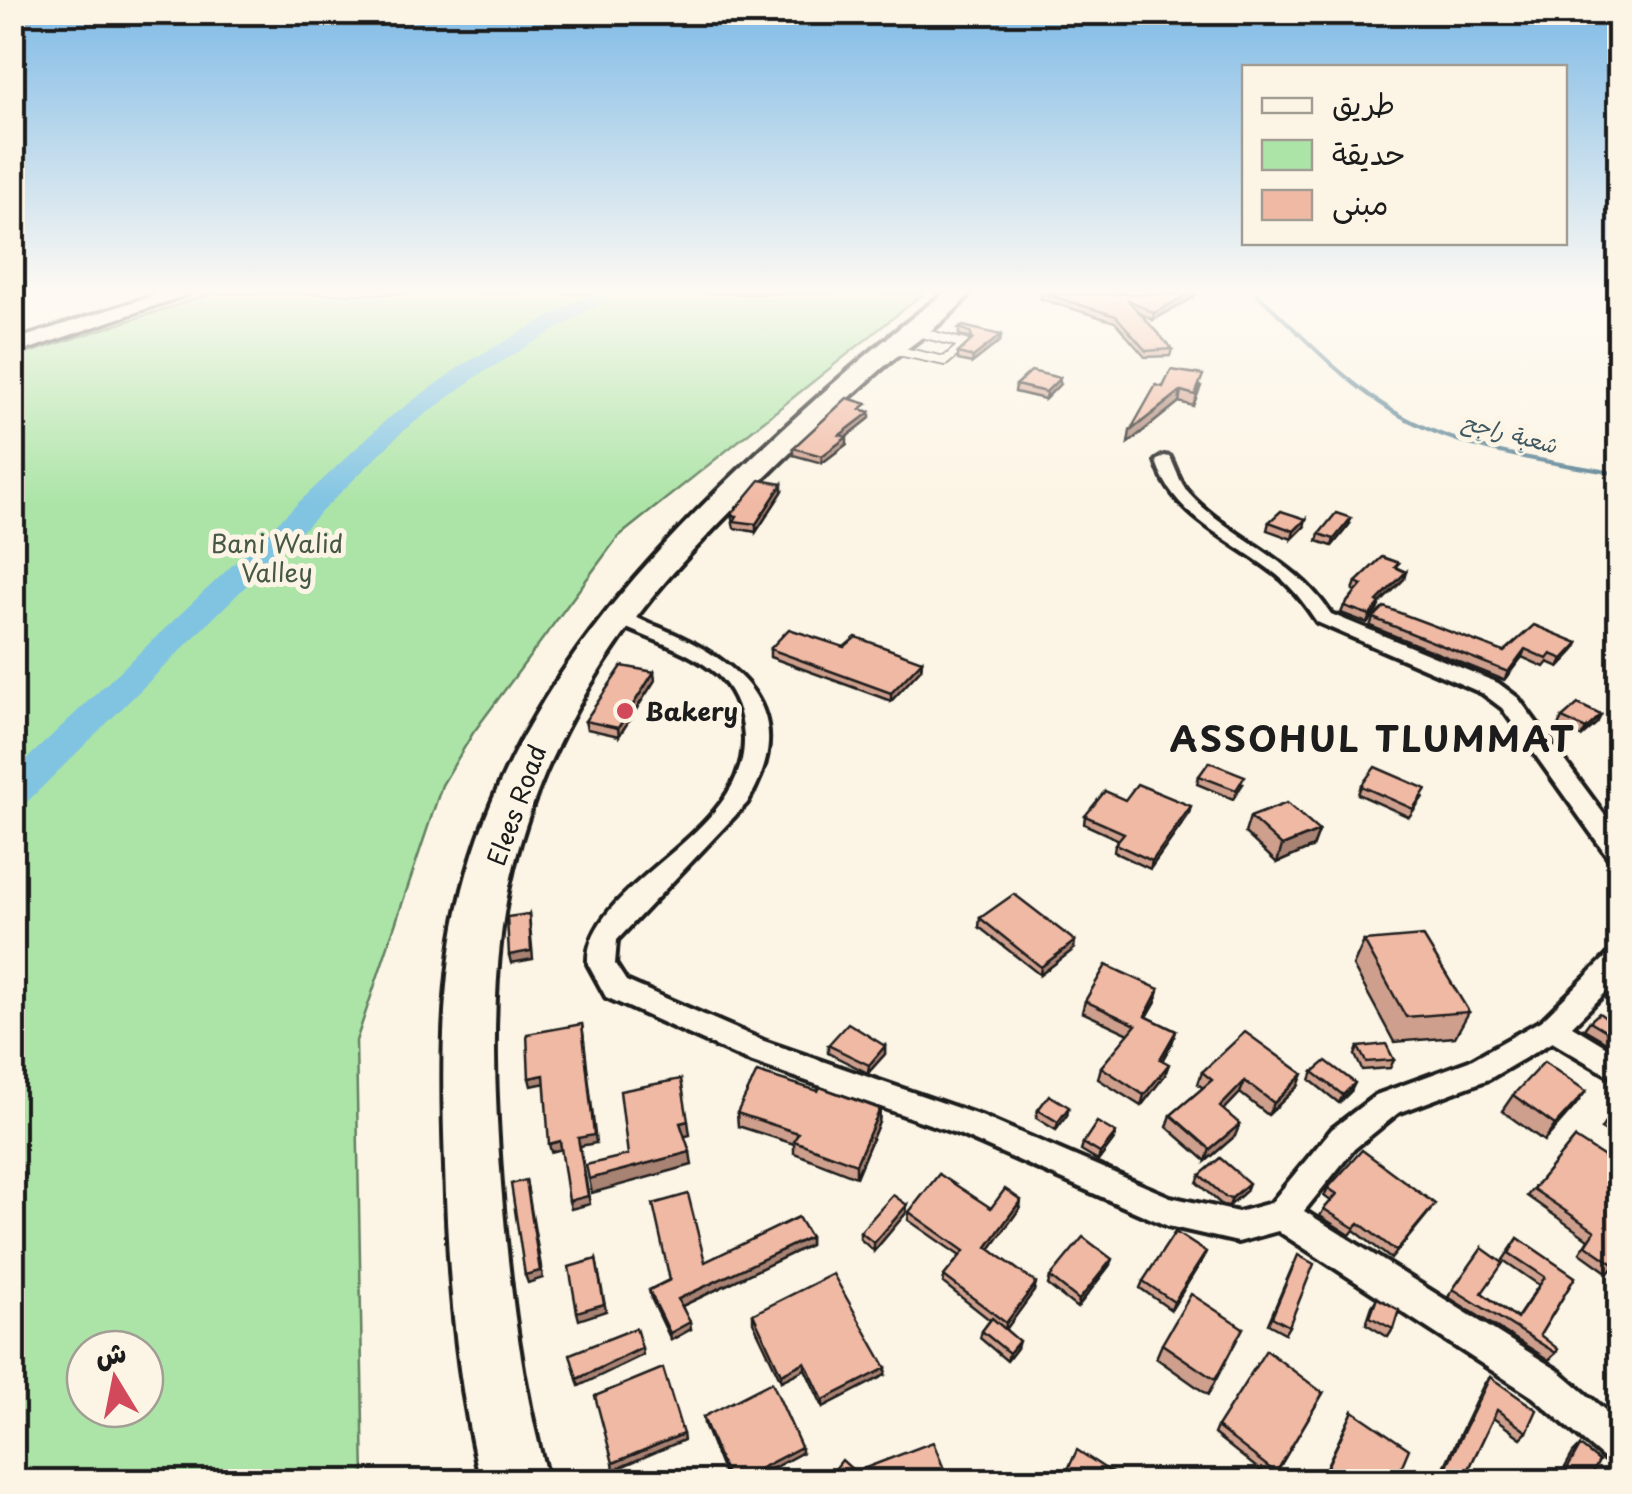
<svg xmlns="http://www.w3.org/2000/svg" width="1632" height="1494" font-family="'Playpen Sans','Playpen Sans Arabic',sans-serif">
	<style>
		.green { fill: #ace4a7; stroke: #648062; stroke-width: 2.5; fill-rule: evenodd }
		.lines { fill: none; stroke-linecap: round; stroke-linejoin: round }
		.stream { stroke: #598193; stroke-width: 4 }
		.river { fill: #81c4e2; fill-rule: evenodd }
		.lane-casing { stroke: #1c1c1c; stroke-width: 12 }
		.street-casing { stroke: #1c1c1c; stroke-width: 8 }
		.primary-casing { stroke: #1c1c1c; stroke-width: 7 }
		.highway-casing { stroke: #1c1c1c; stroke-width: 8 }
		.lane { stroke: #fcf5e5; stroke-width: 8 }
		.street { fill: #fcf5e5; fill-rule: evenodd }
		.primary { fill: #fcf5e5; fill-rule: evenodd }
		.highway { fill: #fcf5e5; fill-rule: evenodd }
		.wall { fill: #ce9f8d; stroke: #1c1c1c; stroke-width: 2.5 }
		.shaded-wall { fill: #a88273; stroke: #1c1c1c; stroke-width: 2.5 }
		.building { fill: #f0b9a4; stroke: #1c1c1c; stroke-width: 2.5 }
		.poi-dot { fill: #d1495b; stroke: #fcf5e5; stroke-width: 4 }
		.labels { text-anchor: middle; dominant-baseline: central; stroke-width: 10; stroke-linejoin: round; paint-order: stroke }
		.far-water-label { font-size: 22px; font-style: italic; fill: #3f5761; stroke: #fcf5e5 }
		.park-label { font-size: 25px; fill: #475846; stroke: #fcf5e5 }
		.poi-label { font-size: 25px; font-weight: bold; fill: #1c1c1c; stroke: #fcf5e5; text-anchor: start }
		.street-label { font-size: 25px; fill: #1c1c1c; stroke: #fcf5e5 }
		.district-label { font-size: 35px; font-weight: bold; letter-spacing: 2.5px; fill: #1c1c1c; stroke: #fcf5e5 }
	</style>
	<rect width="100%" height="100%" fill="#fcf5e5"/>
	<filter id="ink" filterUnits="userSpaceOnUse"><feTurbulence type="fractalNoise" baseFrequency=".01" numOctaves="2"/><feDisplacementMap in="SourceGraphic" scale="20" xChannelSelector="R" yChannelSelector="G"/><feConvolveMatrix kernelMatrix="1 2 1 2 8 2 1 2 1" color-interpolation-filters="sRGB"/></filter>
	<g filter="url(#ink)">
		<path class="green" d="M211 294H923L618 537 473 733 442 785 356 1041 364 1481H13V358ZM85 1349H145V1409H85Z"/>
		<g class="lines">
			<path class="stream" d="M1257 294C1300 333 1341 379 1391 410 1457 451 1545 461 1620 474"/>
			<path class="river" d="M590 294H616L479 375 404 430 25 804 12 807V773L386 420 462 365Z"/>
			<g class="lane-casing">
				<path id="lane" d="M889 349 945 361 965 344 914 331"/>
			</g>
			<g class="street-casing">
				<g id="street">
					<path d="M1164 456 1170 457C1177 472 1181 486 1193 498 1237 542 1296 560 1331 614L1498 683 1518 698 1620 836V864L1611 861 1502 708 1482 693 1317 622C1307 607 1297 593 1283 580 1238 541 1175 521 1156 461Z"/>
					<path d="M615 609C630 613 644 622 658 627 739 660 803 711 747 803L617 940 615 964 626 981 764 1041 981 1116 1170 1197 1238 1212 1271 1203 1332 1129 1376 1095 1469 1061 1542 1020 1610 953 1620 950V978L1572 1026 1620 1055V1082L1552 1042 1489 1079 1398 1113 1354 1149 1304 1211 1559 1371 1620 1423V1466L1607 1461 1533 1397 1278 1231 1238 1242 1168 1226 961 1135 744 1059 606 997 588 964C584 881 759 834 743 727 740 706 732 688 717 674 686 647 643 638 608 619L605 615 608 611Z"/>
				</g>
			</g>
			<g class="primary-casing">
				<path id="primary" d="M157 294H189L12 355V341Z"/>
			</g>
			<g class="highway-casing">
				<path id="highway" d="M943 294H969C946 324 906 347 878 372 812 430 748 492 688 556 592 659 518 793 501 935 491 1018 495 1101 501 1184 509 1285 521 1384 548 1482H481C456 1378 448 1273 445 1167 442 1075 440 979 463 889 509 709 627 574 759 451 818 396 878 343 943 294Z"/>
			</g>
			<use href="#lane" class="lane"/>
			<use href="#street" class="street"/>
			<use href="#primary" class="primary"/>
			<use href="#highway" class="highway"/>
		</g>
		<g class="wall">
			<path d="M1042 294H1195L1194 297 1153 320 1138 312 1172 349 1170 356 1145 357 1115 322 1041 299Z"/>
			<path d="M959 328 1001 335 1000 341 972 363 958 360V353L971 341 970 338 959 335Z"/>
			<path d="M1016 385H1059L1045 399 1015 392Z"/>
			<path d="M1201 386 1193 406 1179 402 1128 443 1163 387Z"/>
			<path d="M867 411 870 418 846 437 847 444 822 463 793 455V448Z"/>
			<path d="M782 492 756 532 734 528 731 515Z"/>
			<path d="M1269 522 1304 527 1292 539 1267 530Z"/>
			<path d="M1349 525 1332 546 1317 541 1319 534Z"/>
			<path d="M1397 568 1404 579 1380 603 1377 610 1367 623 1341 613 1344 606 1356 591 1353 590 1356 582Z"/>
			<path d="M1373 618 1504 652 1578 643 1574 651 1559 667 1548 662 1544 667 1522 657 1504 680 1370 626Z"/>
			<path d="M844 647 922 661 921 669 891 701 770 657V649Z"/>
			<path d="M655 680 619 736 587 729 585 721Z"/>
			<path d="M1620 714V738L1607 732Z"/>
			<path d="M1601 715 1597 723 1581 737 1558 726 1562 718Z"/>
			<path d="M1199 776 1243 784 1233 799 1197 784Z"/>
			<path d="M1361 786 1423 797 1409 817 1358 794Z"/>
			<path d="M1125 800 1189 814 1150 869 1114 852 1115 844 1119 840 1084 824 1085 816Z"/>
			<path d="M1250 817 1319 831 1313 847 1277 863 1245 833Z"/>
			<path d="M980 918 1074 949 1040 975 979 927Z"/>
			<path d="M1364 941 1469 1012 1455 1037 1394 1042 1353 966Z"/>
			<path d="M1159 989 1156 1001 1147 1017 1176 1031 1172 1043 1162 1060 1165 1075 1141 1106 1098 1079 1101 1067 1129 1034 1082 1012 1085 1001Z"/>
			<path d="M1590 1021 1620 1028V1050L1584 1029Z"/>
			<path d="M828 1045 885 1046V1054L868 1073 828 1053Z"/>
			<path d="M1358 1047 1394 1060 1390 1068 1362 1070 1355 1055Z"/>
			<path d="M1202 1072 1298 1086 1268 1115 1240 1093 1224 1110 1235 1136 1206 1161 1167 1127 1171 1115 1203 1088 1198 1084Z"/>
			<path d="M1313 1072 1351 1091 1339 1103 1310 1080Z"/>
			<path d="M818 1091 880 1109 879 1122 856 1177 794 1153V1144L738 1126 737 1113Z"/>
			<path d="M1586 1091 1574 1107 1544 1141 1502 1111 1513 1095Z"/>
			<path d="M1620 1099V1140L1601 1129Z"/>
			<path d="M1038 1110 1067 1115 1056 1130 1036 1118Z"/>
			<path d="M1575 1138 1615 1265 1608 1273 1580 1253 1588 1239 1527 1196Z"/>
			<path d="M1113 1141 1098 1161 1081 1151 1083 1143Z"/>
			<path d="M1200 1175 1246 1191 1229 1206 1222 1205 1197 1183Z"/>
			<path d="M1328 1188 1430 1211 1391 1259 1354 1230 1350 1235 1320 1216 1324 1209 1331 1201 1324 1196Z"/>
			<path d="M907 1205 906 1213 874 1251 860 1239V1232Z"/>
			<path d="M991 1208H1020L990 1249 1034 1291 1005 1330 1017 1348 1007 1361 980 1338 982 1331 990 1320 943 1283 944 1276 960 1256 908 1220 909 1212Z"/>
			<path d="M810 1237V1245L682 1306 691 1329 671 1340 651 1298 649 1290 705 1262Z"/>
			<path d="M1518 1238 1575 1277 1540 1335 1556 1353 1549 1360 1448 1297 1482 1248V1293L1517 1318 1539 1285 1503 1260Z"/>
			<path d="M1202 1260 1171 1310 1140 1288 1143 1281Z"/>
			<path d="M1294 1263 1289 1326 1285 1333 1268 1324Z"/>
			<path d="M1109 1266 1077 1308 1048 1285 1050 1277Z"/>
			<path d="M1377 1298 1393 1329 1388 1337 1366 1324 1372 1306Z"/>
			<path d="M753 1314 885 1375 823 1407 805 1369 781 1381 753 1322Z"/>
			<path d="M1243 1328 1208 1395 1156 1358 1162 1344Z"/>
			<path d="M1490 1377 1527 1432 1521 1438 1493 1418 1468 1471 1480 1482H1437L1484 1384Z"/>
			<path d="M1323 1393 1272 1480 1214 1434 1217 1427Z"/>
			<path d="M1353 1411 1395 1482H1319Z"/>
			<path d="M703 1417 801 1453 747 1482H727L704 1424Z"/>
			<path d="M1580 1446 1588 1482H1557L1573 1453Z"/>
		</g>
		<g class="shaded-wall">
			<path d="M1189 294H1195L1194 297 1153 320 1154 313Z"/>
			<path d="M1001 335 1000 341 972 363 973 357Z"/>
			<path d="M1060 378 1059 385 1045 399 1046 392Z"/>
			<path d="M1181 391 1179 402 1128 443 1130 431Z"/>
			<path d="M870 412V418L840 442V435Z"/>
			<path d="M847 437V444L822 463V456Z"/>
			<path d="M782 484V492L756 532V524Z"/>
			<path d="M1351 518 1349 525 1332 546 1334 539Z"/>
			<path d="M1306 519 1304 527 1292 539 1294 531Z"/>
			<path d="M1406 572 1404 579 1380 603 1377 610 1367 623 1377 601Z"/>
			<path d="M1578 643 1574 651 1559 667 1563 659Z"/>
			<path d="M1525 649 1522 657 1504 680 1508 672Z"/>
			<path d="M922 661 921 669 891 701V693Z"/>
			<path d="M654 672 655 680 619 736 618 728Z"/>
			<path d="M1601 715 1597 723 1581 737 1586 729Z"/>
			<path d="M1191 806 1189 814 1150 869 1152 861Z"/>
			<path d="M1319 831 1313 847 1277 863 1282 846Z"/>
			<path d="M529 914 533 959 511 963 509 955Z"/>
			<path d="M1075 941 1074 949 1040 975 1041 967Z"/>
			<path d="M1159 989 1156 1001 1141 1027 1145 1016Z"/>
			<path d="M582 1024 596 1143 580 1146 590 1204 571 1209 569 1201 578 1138Z"/>
			<path d="M1176 1031 1172 1043 1157 1070 1160 1059Z"/>
			<path d="M885 1046V1054L868 1073 869 1065Z"/>
			<path d="M1169 1064 1165 1075 1141 1106 1144 1095Z"/>
			<path d="M1303 1074 1298 1086 1268 1115 1274 1103Z"/>
			<path d="M544 1075 546 1083 531 1086 529 1078Z"/>
			<path d="M1245 1081 1240 1093 1215 1119 1220 1107Z"/>
			<path d="M1355 1083 1351 1091 1339 1103 1343 1095Z"/>
			<path d="M1586 1091 1574 1107 1544 1141 1555 1125Z"/>
			<path d="M1069 1107 1067 1115 1056 1130 1058 1122Z"/>
			<path d="M880 1109 879 1122 856 1177V1164Z"/>
			<path d="M688 1121 690 1135 682 1137 680 1123Z"/>
			<path d="M1240 1124 1235 1136 1206 1161 1210 1149Z"/>
			<path d="M1116 1133 1113 1141 1098 1161 1100 1153Z"/>
			<path d="M560 1141 562 1149 551 1152 549 1144Z"/>
			<path d="M690 1152 692 1165 592 1193 589 1179Z"/>
			<path d="M526 1180 543 1278 528 1283 525 1275Z"/>
			<path d="M1249 1183 1246 1191 1229 1206 1232 1198Z"/>
			<path d="M1021 1200 1020 1208 986 1255 987 1247Z"/>
			<path d="M907 1205 906 1213 874 1251V1243Z"/>
			<path d="M810 1237V1245L680 1307 678 1299Z"/>
			<path d="M1206 1252 1202 1260 1171 1310 1174 1302Z"/>
			<path d="M596 1259 606 1311 579 1320 577 1312Z"/>
			<path d="M1112 1259 1109 1266 1077 1308 1079 1300Z"/>
			<path d="M1036 1283 1034 1291 1005 1331 1006 1323Z"/>
			<path d="M690 1322 691 1329 671 1340 670 1333Z"/>
			<path d="M1019 1341 1017 1348 1007 1361 1009 1353Z"/>
			<path d="M642 1348 643 1355 579 1386 577 1379Z"/>
			<path d="M805 1362V1369L781 1381V1374Z"/>
			<path d="M886 1368 885 1375 823 1407V1400Z"/>
			<path d="M683 1434 684 1440 614 1470 613 1463Z"/>
			<path d="M801 1447V1453L747 1482H734Z"/>
			<path d="M946 1474 944 1480 942 1482H928Z"/>
		</g>
		<g class="building">
			<path d="M1045 294H1189L1154 313 1127 299 1172 349 1146 351 1116 316Z"/>
			<path d="M963 326 1001 335 973 357 958 353 973 339 970 332 959 328Z"/>
			<path d="M1171 370 1203 375 1195 395 1181 391 1130 431 1156 385 1163 387Z"/>
			<path d="M1031 371 1060 378 1046 392 1016 385Z"/>
			<path d="M847 398 867 404 860 409 870 412 840 435 847 437 822 456 793 448Z"/>
			<path d="M760 480 782 484 756 524 734 521 737 516 731 515Z"/>
			<path d="M1281 511 1306 519 1294 531 1269 522Z"/>
			<path d="M1336 513 1351 518 1334 539 1319 534Z"/>
			<path d="M1382 557 1399 563 1395 567 1406 572 1377 601 1380 603 1370 615 1344 606 1362 585 1356 582Z"/>
			<path d="M1384 607 1504 652 1534 625 1578 643 1563 659 1551 654 1547 659 1525 649 1508 672 1373 618Z"/>
			<path d="M789 629 844 647 856 637 922 661 891 693 770 649Z"/>
			<path d="M622 666 654 672 618 728 585 721Z"/>
			<path d="M1578 704 1601 715 1586 729 1562 718Z"/>
			<path d="M1620 714V728L1611 724Z"/>
			<path d="M1209 762 1245 776 1236 790 1199 776Z"/>
			<path d="M1375 767 1426 789 1413 809 1361 786Z"/>
			<path d="M1137 784 1191 806 1152 861 1115 844 1124 833 1085 816 1105 791 1125 800Z"/>
			<path d="M1287 803 1319 831 1282 846 1250 817Z"/>
			<path d="M1014 894 1075 941 1041 967 980 918Z"/>
			<path d="M529 914 531 951 509 955 507 917Z"/>
			<path d="M1423 936 1469 1012 1406 1017 1364 941Z"/>
			<path d="M1106 965 1159 989 1145 1016 1176 1031 1160 1059 1169 1064 1144 1095 1101 1067 1136 1025 1085 1001Z"/>
			<path d="M1599 1013 1620 1028V1039L1590 1021Z"/>
			<path d="M848 1023 885 1046 869 1065 828 1045Z"/>
			<path d="M582 1024 594 1135 578 1138 588 1196 569 1201 560 1141 549 1144 544 1075 529 1078 527 1034Z"/>
			<path d="M1245 1032 1303 1074 1274 1103 1245 1081 1220 1107 1240 1124 1210 1149 1171 1115 1212 1080 1202 1072Z"/>
			<path d="M1386 1044 1394 1060 1366 1062 1358 1047Z"/>
			<path d="M1326 1061 1355 1083 1343 1095 1313 1072Z"/>
			<path d="M1544 1062 1586 1091 1555 1125 1513 1095Z"/>
			<path d="M757 1072 818 1091 820 1087 880 1109 856 1164 794 1141 798 1133 737 1113Z"/>
			<path d="M681 1079 688 1121 680 1123 690 1152 589 1179 586 1165 628 1155 620 1091Z"/>
			<path d="M1049 1095 1069 1107 1058 1122 1038 1110Z"/>
			<path d="M1620 1102V1117L1613 1113Z"/>
			<path d="M1097 1122 1116 1133 1100 1153 1083 1143Z"/>
			<path d="M1575 1138 1620 1167V1258L1615 1265 1586 1245 1595 1231 1533 1189Z"/>
			<path d="M1362 1150 1435 1204 1396 1251 1359 1223 1354 1228 1324 1209 1337 1194 1328 1188Z"/>
			<path d="M1220 1158 1249 1183 1232 1198 1225 1197 1200 1175Z"/>
			<path d="M939 1174 991 1208 1005 1189 1021 1200 987 1247 1036 1283 1006 1323 944 1276 964 1251 909 1212Z"/>
			<path d="M526 1180 540 1271 525 1275 511 1184Z"/>
			<path d="M688 1194 705 1262 798 1217 810 1237 678 1299 690 1322 670 1333 649 1290 670 1280 653 1204Z"/>
			<path d="M893 1195 907 1205 874 1243 860 1232Z"/>
			<path d="M1175 1232 1206 1252 1174 1302 1143 1281Z"/>
			<path d="M1083 1237 1112 1259 1079 1300 1050 1277Z"/>
			<path d="M1518 1238 1575 1277 1540 1335 1558 1349 1556 1353 1453 1289 1482 1248 1503 1263 1482 1293 1517 1319 1545 1277 1509 1253Z"/>
			<path d="M1298 1255 1314 1264 1289 1326 1272 1317Z"/>
			<path d="M596 1259 604 1304 577 1312 569 1267Z"/>
			<path d="M833 1274 886 1368 823 1400 805 1362 781 1374 753 1314Z"/>
			<path d="M1191 1294 1243 1328 1215 1380 1162 1344Z"/>
			<path d="M1377 1298 1399 1310 1393 1329 1370 1317Z"/>
			<path d="M992 1318 1019 1341 1009 1353 982 1331Z"/>
			<path d="M636 1328 642 1348 577 1379 570 1354Z"/>
			<path d="M1266 1350 1323 1393 1276 1473 1217 1427Z"/>
			<path d="M663 1368 683 1434 613 1463 595 1396Z"/>
			<path d="M1490 1377 1537 1410 1527 1432 1497 1410 1468 1471 1480 1482H1439Z"/>
			<path d="M772 1382 801 1447 734 1482H729L703 1417Z"/>
			<path d="M1353 1411 1409 1449 1395 1482H1320Z"/>
			<path d="M933 1442 946 1474 928 1482H825L842 1460 855 1472Z"/>
			<path d="M1580 1446 1599 1461 1588 1482H1560Z"/>
			<path d="M1077 1450 1126 1482H1062Z"/>
		</g>
	</g>
	<linearGradient id="sky" x2="0" y2="1"><stop stop-color="#7fbae6"/><stop offset="0.58" stop-color="#fefaf3"/><stop offset="1" stop-color="#fefaf3" stop-opacity="0"/></linearGradient>
	<rect width="1632" height="503" fill="url(#sky)"/>
	<circle class="poi-dot" cx="625" cy="711" r="10"/>
	<g class="labels">
		<g class="far-water-label">
			<text transform="translate(1510 432) rotate(15)">شعبة راجح</text>
		</g>
		<g class="park-label">
			<text x="277" y="543">Bani Walid<tspan x="277" dy="29">Valley</tspan></text>
		</g>
		<g class="poi-label">
			<text x="645" y="711">Bakery</text>
		</g>
		<g class="street-label">
			<text transform="translate(516 805) rotate(-70)">Elees Road</text>
		</g>
		<g class="district-label">
			<text x="1373" y="737">ASSOHUL TLUMMAT</text>
		</g>
	</g>
	<rect width="1632" height="1494" fill="none" stroke="#fcf5e5" stroke-width="50"/>
	<rect x="25" y="25" width="1582" height="1444" fill="none" stroke="#1c1c1c" stroke-width="4" filter="url(#ink)"/>
	<rect x="1242" y="65" width="325" height="180" fill="#fcf5e5" stroke="#a29e95" stroke-width="2.5"/>
	<rect x="1262" y="98" width="50" height="15" fill="#fcf5e5" stroke="#a29e95" stroke-width="2.5"/>
	<text x="1332" y="115" font-size="30" fill="#1c1c1c">طريق</text>
	<rect x="1262" y="140" width="50" height="30" fill="#ace4a7" stroke="#a29e95" stroke-width="2.5"/>
	<text x="1332" y="165" font-size="30" fill="#1c1c1c">حديقة</text>
	<rect x="1262" y="190" width="50" height="30" fill="#f0b9a4" stroke="#a29e95" stroke-width="2.5"/>
	<text x="1332" y="215" font-size="30" fill="#1c1c1c">مبنى</text>
	<g transform="translate(115 1379) rotate(350)"><circle r="48" fill="#fcf5e5" stroke="#a29e95" stroke-width="2.5"/>
	<path d="M0-8L18 38L0 25L-18 38Z" fill="#d1495b"/>
	<text y="-15" font-size="28" font-weight="bold" text-anchor="middle" fill="#1c1c1c">ش</text>
	</g>
</svg>
